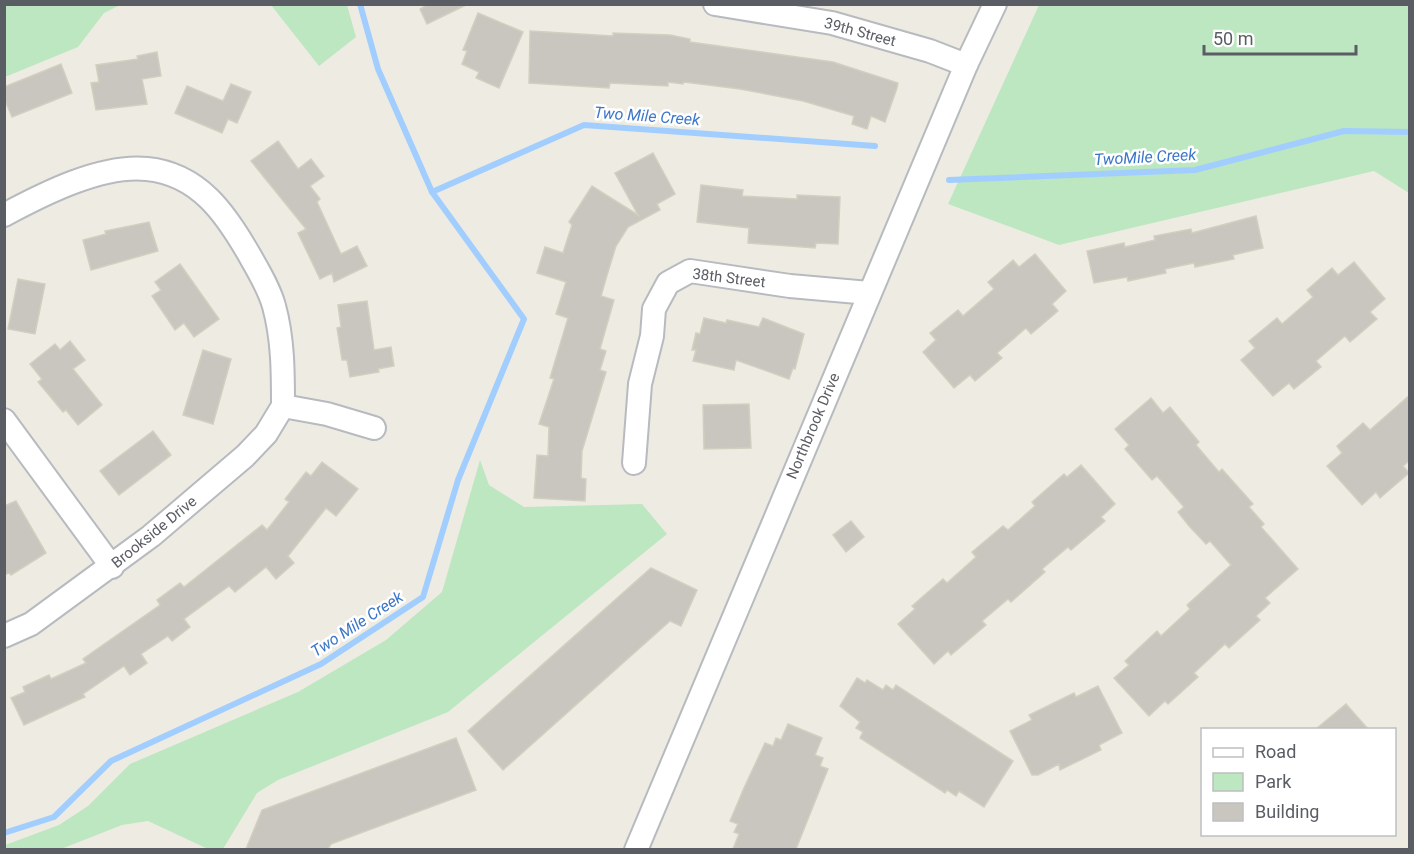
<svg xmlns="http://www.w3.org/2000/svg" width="1414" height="854" font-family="Roboto,sans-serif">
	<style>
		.green { fill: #bde7c0 }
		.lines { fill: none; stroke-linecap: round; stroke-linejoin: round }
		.stream { stroke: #a1ceff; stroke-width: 6 }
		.building { fill: #c9c6bf; stroke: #d3cfc0; stroke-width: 1.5 }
		.street-casing { stroke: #b7babf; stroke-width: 26 }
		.street { stroke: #fff; stroke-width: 22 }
		.labels { text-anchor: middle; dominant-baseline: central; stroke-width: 5; stroke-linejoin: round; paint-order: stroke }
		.street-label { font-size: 15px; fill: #5a5e64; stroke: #fff }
		.water-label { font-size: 16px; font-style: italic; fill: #3d76c8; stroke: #fff }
	</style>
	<rect width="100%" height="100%" fill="#eeece2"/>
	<g class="green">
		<path d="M5 4H120V5L104 13 78 47 5 77Z"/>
		<path d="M271 5H347L356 37 319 66Z"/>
		<path d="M1039 5H1409V193L1374 171 1059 245 948 204Z"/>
		<path d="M480 460 489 485 524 507 642 504 667 534 448 712 278 780 257 793 223 849H208L148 821 122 825 61 849H5V845L59 825 88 806 130 764 298 692 386 640 442 592Z"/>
	</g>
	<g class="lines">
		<g class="stream">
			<path d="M360 4 378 69 432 192"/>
			<path d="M949 180 1195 170 1344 131 1410 132"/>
			<path d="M4 833 54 817 111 761 321 664 423 597 458 480 524 319 432 192 584 125 875 146"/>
		</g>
	</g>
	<g class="building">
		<path d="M429 4H468L427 24 420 9Z"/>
		<path d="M478 13 523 32 499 88 476 78 479 72 462 64 467 51 463 50Z"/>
		<path d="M530 31 613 36V33L670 35 690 39V42L833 62 898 83 897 88 885 122 871 116 867 129 852 124 854 116 803 101 740 89 684 82 683 84 668 82V86L610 83 609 88 529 83Z"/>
		<path d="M157 52 161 76 142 79 147 104 96 110 91 83 99 82 96 65 138 59 137 56Z"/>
		<path d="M61 64 72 93 12 117 4 98V87Z"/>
		<path d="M231 84 251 92 237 123 228 119 222 133 175 113 187 86 223 101Z"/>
		<path d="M278 141 298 169 311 159 324 176 310 186 320 199 317 202 341 254 357 246 367 266 334 282 332 273 320 279 298 233 306 229 251 161Z"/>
		<path d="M653 153 675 194 657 204 660 210 628 227 616 246 608 272 601 296 614 300 600 349 606 351 600 370 606 372 582 451 581 478 586 479 585 501 534 498 537 455 548 456 549 427 539 424 554 379 550 378 568 318 556 314 566 282 537 273 545 247 563 253 572 225 569 222 592 186 638 215 615 173Z"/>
		<path d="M701 185 743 190 742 196 797 199V195L840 197 838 244 816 243 815 248 748 243 749 228 697 222Z"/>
		<path d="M1256 216 1263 248 1233 255 1234 259 1195 267 1194 263 1165 269 1166 273 1128 281 1127 277 1094 283 1087 251 1124 243 1125 247 1155 240 1154 236 1191 229 1192 233Z"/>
		<path d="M149 222 158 251 91 270 83 240 106 234 105 231Z"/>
		<path d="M1035 254 1066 291 1052 304 1058 311 1031 334 1026 328 997 353 1002 358 975 381 970 375 954 388 923 352 936 340 930 333 958 310 963 316 994 289 988 282 1013 260 1019 267Z"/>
		<path d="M1354 262 1385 299 1370 312 1377 319 1350 342 1345 336 1316 361 1321 367 1294 389 1289 383 1273 396 1241 360 1255 348 1249 341 1277 318 1282 324 1313 297 1307 290 1332 268 1338 275Z"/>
		<path d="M180 264 219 319 194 337 184 323 175 330 152 296 161 290 155 282Z"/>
		<path d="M18 279 45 284 35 334 8 329Z"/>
		<path d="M367 301 374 350 391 347 394 366 378 369 379 372 350 377 347 360H342L337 328 341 327 338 305Z"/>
		<path d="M704 318 726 323 727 320 759 327 763 318 804 334 795 369 793 368 789 379 736 360 734 370 693 361 696 350H692L696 333 700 334Z"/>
		<path d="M70 341 85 360 73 369 102 405 78 425 66 410 63 412 38 382 42 379 30 364 55 344 60 350Z"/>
		<path d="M203 350 231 359 213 424 183 415Z"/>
		<path d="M1410 395V460L1403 466 1409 473 1380 498 1376 492 1362 505 1327 466 1342 453 1337 446 1363 423 1370 430Z"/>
		<path d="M1151 398 1163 413 1170 407 1199 442 1196 445 1219 472 1222 469 1253 504 1249 507 1264 524 1261 527 1298 569 1265 598 1270 603 1256 616 1260 620 1229 648 1225 644 1194 673 1198 677 1168 704 1165 701 1149 716 1114 678 1129 665 1125 661 1157 631 1161 636 1190 609 1187 605 1231 565 1210 541 1206 544 1189 526 1178 512 1184 507 1157 476 1152 480 1125 449 1129 445 1115 429Z"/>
		<path d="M749 404 751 448 704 449 703 405Z"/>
		<path d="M153 431 171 455 119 495 100 471Z"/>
		<path d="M322 462 358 489 336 516 326 508 288 556 294 563 276 579 266 567 235 592 229 586 184 619 190 627 172 641 168 636 141 654 147 663 130 675 124 666 83 694 85 697 24 725 11 698 25 692 23 687 49 675 51 679 86 663 83 659 160 605 157 600 180 583 184 587 262 525 267 530 289 502 285 499 306 472 311 476Z"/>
		<path d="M1081 465 1115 504 1101 517 1105 521 1071 550 1068 547 1042 569 1045 572 1011 602 1008 599 982 621 986 625 951 655 948 651 934 664 898 624 915 609 912 606 943 579 947 583 976 557 972 552 1003 526 1008 530 1035 506 1032 502 1064 474 1067 477Z"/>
		<path d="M16 501 46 553 11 575 9 573 4 575V506Z"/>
		<path d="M851 521 864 537 846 552 833 535Z"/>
		<path d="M651 568 697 590 681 626 670 621 503 770 468 731Z"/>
		<path d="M857 678 865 683 867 680 883 690 886 685 893 690 896 685 1013 761 984 807 959 791 956 796 947 790 945 793 860 738 863 732 856 728 860 722 840 706Z"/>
		<path d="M1098 686 1122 733 1099 745 1101 750 1060 770 1059 764 1038 775H1032L1010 731 1032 720 1029 715 1074 693 1076 697Z"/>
		<path d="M1346 704 1368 729H1316Z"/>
		<path d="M788 724 822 738 815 755 823 758 820 766 828 769 796 849H733L739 834 734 832 738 824 730 821 744 788 765 743 773 746 776 738 781 740Z"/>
		<path d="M456 738 476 790 331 844 328 849H246L262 810Z"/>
	</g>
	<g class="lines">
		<g class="street-casing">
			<g id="street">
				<path d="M715 4 832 23 930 51 966 65"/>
				<path d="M4 215C43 194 102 164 147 169 199 174 226 214 250 256 259 272 269 288 274 306 283 339 283 372 283 406"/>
				<path d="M283 406 327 414 374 428"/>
				<path d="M4 420 112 567"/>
				<path d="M634 463 640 384 652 336 654 309 668 283 690 271 790 286 869 293"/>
				<path d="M4 636 31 624 151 536 245 456 266 434 283 406"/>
				<path d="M636 850 966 65 995 4"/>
			</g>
		</g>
		<use href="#street" class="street"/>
	</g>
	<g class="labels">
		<g class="street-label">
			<text transform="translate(860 32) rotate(15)">39th Street</text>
			<text transform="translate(729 278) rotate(7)">38th Street</text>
			<text transform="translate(813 426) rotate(-67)">Northbrook Drive</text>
			<text transform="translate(154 532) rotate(-39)">Brookside Drive</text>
		</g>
		<g class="water-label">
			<text transform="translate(647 116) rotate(4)">Two Mile Creek</text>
			<text transform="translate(1145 157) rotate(-3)">TwoMile Creek</text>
			<text transform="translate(357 624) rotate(-33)">Two Mile Creek</text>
		</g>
	</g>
	<rect width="1414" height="854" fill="none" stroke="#5a5e64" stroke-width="12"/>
	<rect x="1201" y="728" width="195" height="108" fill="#ffffff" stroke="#bdbfc1" stroke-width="1.5"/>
	<rect x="1213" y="748" width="30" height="9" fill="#ffffff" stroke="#bdbfc1" stroke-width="1.5"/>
	<text x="1255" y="758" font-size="18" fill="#5a5e64">Road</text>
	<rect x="1213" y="773" width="30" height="18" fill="#bde7c0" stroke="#bdbfc1" stroke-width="1.5"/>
	<text x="1255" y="788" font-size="18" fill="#5a5e64">Park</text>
	<rect x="1213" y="803" width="30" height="18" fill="#c9c6bf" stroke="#bdbfc1" stroke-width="1.5"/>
	<text x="1255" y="818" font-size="18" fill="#5a5e64">Building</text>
	<path d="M1204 45v9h152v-9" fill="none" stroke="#5a5e64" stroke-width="3"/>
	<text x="1213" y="45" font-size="18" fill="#5a5e64" stroke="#ffffff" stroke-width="4.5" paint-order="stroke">50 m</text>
</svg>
